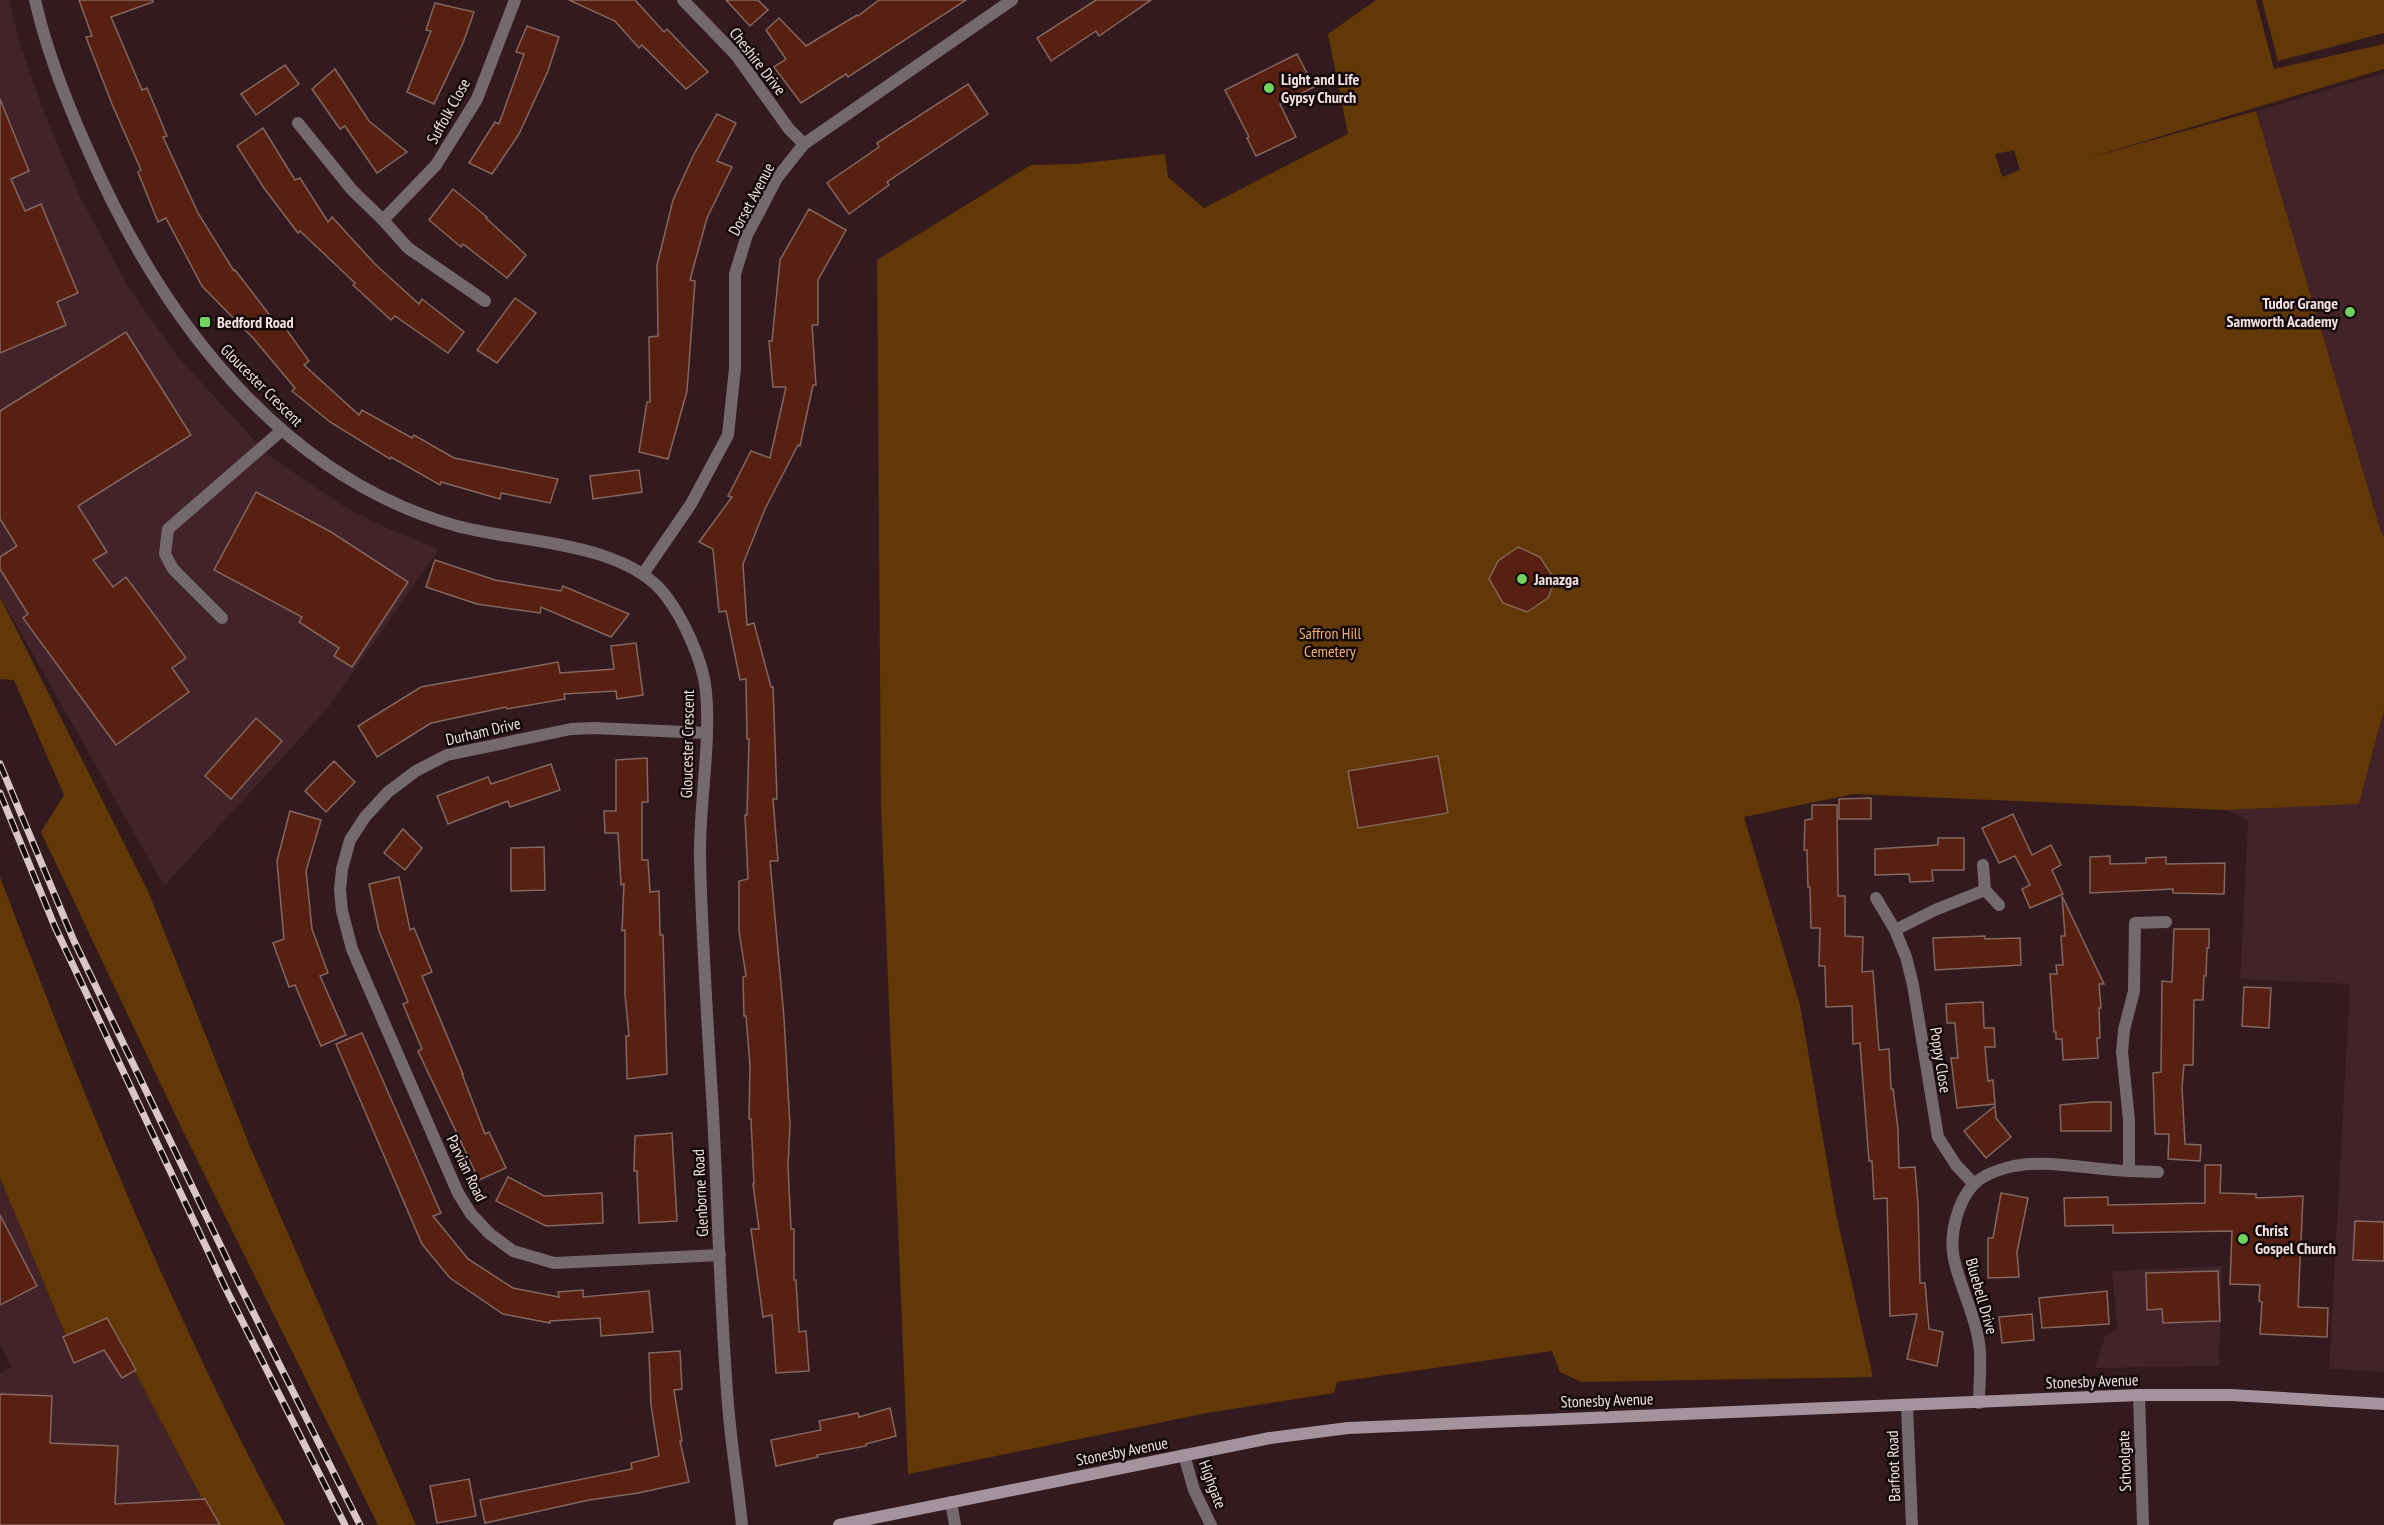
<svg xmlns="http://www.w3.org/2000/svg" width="2384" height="1525" font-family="'PT Sans Narrow',sans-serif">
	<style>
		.built { fill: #422329 }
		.green { fill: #633807; fill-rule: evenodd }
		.building { fill: #572011; stroke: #84675f; stroke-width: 1.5 }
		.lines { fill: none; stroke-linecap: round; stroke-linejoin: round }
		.minor { stroke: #756970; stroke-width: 12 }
		.tertiary { stroke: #756970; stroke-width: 12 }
		.secondary { stroke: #a4929c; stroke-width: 12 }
		.rail-casing { stroke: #d9c6c8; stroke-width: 7 }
		.rail { stroke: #13090a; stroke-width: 4.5; stroke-dasharray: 14; stroke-linecap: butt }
		.poi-dot { fill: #6fd360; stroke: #13090a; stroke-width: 2 }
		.labels { text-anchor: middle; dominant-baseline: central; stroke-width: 5; stroke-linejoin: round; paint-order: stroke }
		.street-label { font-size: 16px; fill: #f3e1e3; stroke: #13090a }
		.poi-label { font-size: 16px; font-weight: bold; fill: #f3e1e3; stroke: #13090a; text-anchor: start }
		.park-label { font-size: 16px; fill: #f6af6f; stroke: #13090a }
	</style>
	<rect width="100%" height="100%" fill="#331a1f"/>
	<g class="built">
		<path d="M0 0H9L20 44 43 110 79 195 127 285 178 357 269 456 345 507 389 529 439 549 327 709 164 886 0 596Z"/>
		<path d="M2384 73V536L2382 535 2256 111Z"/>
		<path d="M2384 709V1372L2329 1369 2350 984 2240 979 2248 820 2226 810 2359 804Z"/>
		<path d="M0 1179 66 1336 107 1318 216 1525H0V1373L11 1367 0 1343Z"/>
		<path d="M2222 1266 2219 1366 2095 1368 2105 1336 2117 1329 2112 1271Z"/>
	</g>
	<g class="green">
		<path d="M1376 0H2256L2274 69 2384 44V69L2085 159 2256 111 2382 535 2384 536V709L2359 804 2226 810 1853 794 1744 817 1800 1005 1836 1214 1873 1377 1581 1382 1560 1372 1552 1351 1337 1382 1334 1393 1207 1413 908 1474 881 806 877 260 1031 165 1076 164 1165 154 1168 177 1204 208 1348 134 1328 34ZM2014 150 2020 170 2002 177 1995 154Z"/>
		<path d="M2262 0H2384V33L2278 61Z"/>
		<path d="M0 597 148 891 251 1149 416 1525H378L182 1129 41 832 64 795 14 680 0 679Z"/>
		<path d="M0 877C84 1097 173 1318 285 1525H216L107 1319 66 1336 0 1178Z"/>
	</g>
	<g class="building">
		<path d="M79 0H153V2L111 17 142 90 147 88 167 136 163 137 198 213 234 271 235 270 275 322 279 319 309 361 304 365 359 415 362 410 412 438 414 435 454 458 558 479 550 503 501 493 500 499 441 482 440 485 391 457 390 459 330 422 292 391 295 388 254 339 202 286 166 218 158 222 138 172 141 170 112 104 86 37 92 36Z"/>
		<path d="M569 0H635L664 32 667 29 708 72 686 89 642 45 639 48 615 21Z"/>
		<path d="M726 0H758L768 10 750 26Z"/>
		<path d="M879 0H966L848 77 846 74 801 103 774 67 786 59 766 30 779 18 806 46 857 15 858 16Z"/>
		<path d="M1096 0H1151L1099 36 1096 31 1051 61 1037 38Z"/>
		<path d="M435 3 474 12 463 43 434 104 407 92 431 31 426 30Z"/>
		<path d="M527 26 559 37 548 71 519 134 492 174 469 163 495 122 499 124 524 54 516 52Z"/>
		<path d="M1297 54 1314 87 1280 104 1296 137 1256 156 1247 138 1249 137 1225 90Z"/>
		<path d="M285 65 299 84 256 115 241 94Z"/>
		<path d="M335 69 369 121 407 152 377 173 345 126 340 129 312 89Z"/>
		<path d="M968 84 988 114 887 182 889 185 849 214 827 183 879 147 877 143Z"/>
		<path d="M0 99 29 171 11 179 25 211 41 204 78 293 57 302 66 325 0 353Z"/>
		<path d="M717 114 736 123 717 161 732 167 707 218 690 280 695 281 687 391 668 459 639 452 647 402H650L649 337 658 336 657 265 673 200 694 154Z"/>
		<path d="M263 128 295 180 300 178 328 222 332 217 375 264 419 304 422 299 464 332 448 353 395 316 391 320 353 285 355 283 300 231 298 233 264 188 237 146Z"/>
		<path d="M453 189 487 217 486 218 526 255 507 278 463 244 461 247 429 220Z"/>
		<path d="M809 209 846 230 818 280V325H812L816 385H813L800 446 798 445 765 509 743 564 747 625 754 623 771 687H773L777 799H773L778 861H770L784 1018 790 1126 788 1166 791 1229H794V1280H796L799 1332 806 1331 809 1371 776 1373 772 1315 763 1317 751 1229H759L753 1184H754L751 1119H749L750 1066 746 1016H744L743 977 746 976 739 931V881L748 879 745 815H747L749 739H747L746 679 740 680 726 611 719 612 713 549 699 542 732 497 728 496 751 451 770 458 786 387H773L769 341H772L780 260Z"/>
		<path d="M515 298 536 313 497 363 477 350Z"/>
		<path d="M126 332 191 435 78 506 107 552 93 560 113 587 126 577 186 658 172 668 189 692 116 745 23 618 28 614 0 569V557L17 546 0 519V411Z"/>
		<path d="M639 470 642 492 593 499 590 476Z"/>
		<path d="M256 492 331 532 408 582 352 667 334 656 339 648 299 622 302 617 214 570Z"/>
		<path d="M1518 547 1540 557 1555 580 1548 598 1527 612 1503 603 1489 579 1498 561Z"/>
		<path d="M435 560 495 580 561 591 563 586 629 614 611 637 541 607 540 613 477 604 426 587Z"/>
		<path d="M636 643 643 695 617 699 616 691 564 694 565 699 507 709 506 707 431 723 377 757 358 726 421 687 558 662 560 673 614 669 611 646Z"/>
		<path d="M256 718 282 741 231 799 205 776Z"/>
		<path d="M1438 756 1448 813 1358 828 1348 771Z"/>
		<path d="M647 758 648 802H642V860H648L650 892 659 891 660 935H663L667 1074 627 1079 626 1036H629L625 994V930L622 931 624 884 621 885 618 833H605L604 811H616V760Z"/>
		<path d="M334 761 355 782 326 812 305 791Z"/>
		<path d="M551 764 560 790 510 807 508 801 448 824 437 796 488 777 491 784Z"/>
		<path d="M1871 798V819H1839V799Z"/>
		<path d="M1812 805H1837L1838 896H1845V936L1863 937 1862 972 1873 971 1879 1050 1889 1049 1891 1089H1893L1898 1129 1899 1168 1915 1167 1918 1204 1920 1283H1925L1929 1329 1943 1332 1937 1366 1907 1359 1917 1314 1890 1316 1887 1198 1874 1199 1872 1161H1869L1860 1043 1853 1044 1852 1006 1826 1007 1825 966H1819L1820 928H1811L1810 887H1808L1807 850H1804L1805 820 1812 819Z"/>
		<path d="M290 811 321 820 306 871 312 929 328 973 320 976 346 1035 321 1046 295 985 289 987 273 943 284 939 277 861Z"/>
		<path d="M2013 814 2032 855 2051 845 2061 865 2052 870 2063 894 2030 908 2022 889 2030 885 2015 856 1999 863 1982 828Z"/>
		<path d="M403 829 422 848 405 870 384 853Z"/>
		<path d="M1938 838H1964V870H1932L1933 881 1910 882 1909 874 1875 875V849L1938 845Z"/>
		<path d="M544 847 545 890 511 891V848Z"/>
		<path d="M2110 856V864L2146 863V858L2166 857V864L2225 863 2224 894 2173 893V889L2090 893V857Z"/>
		<path d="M399 877 410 930 414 928 432 972 422 976 463 1074H462L485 1134 489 1132 506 1168 479 1180 418 1051 422 1049 403 1004 408 1002 379 931 369 884Z"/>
		<path d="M2062 896 2104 984H2099L2101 1008H2099L2100 1038H2097L2098 1058 2063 1060 2062 1039H2056V1032H2054L2050 974H2057L2056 965H2063L2061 936H2065Z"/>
		<path d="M2174 929H2209V948H2207L2206 976H2204L2203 1000H2194L2193 1065H2184L2182 1087 2185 1144 2201 1145 2200 1161 2168 1159 2169 1134H2155L2153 1073 2161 1072 2162 981 2172 982Z"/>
		<path d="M1985 936V939L2020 938 2021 965 1935 970 1933 938Z"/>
		<path d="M2244 987 2271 988 2269 1028 2242 1026Z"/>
		<path d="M1983 1002 1984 1028H1994L1995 1047H1985L1988 1081 1993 1080 1995 1104 1957 1108 1951 1058H1958L1955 1023H1947L1946 1004Z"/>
		<path d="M362 1033 441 1213 433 1216 468 1259 513 1288 559 1297 558 1292 583 1290V1297L649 1291 653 1332 601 1336 600 1318 550 1321V1323L503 1314 450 1278 422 1244 336 1044Z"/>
		<path d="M2093 1102H2111V1131H2061L2060 1105Z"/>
		<path d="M1995 1106 1996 1118 2011 1137 1986 1158 1964 1131Z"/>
		<path d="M672 1133 677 1221 639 1223 637 1171H634L635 1136Z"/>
		<path d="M2205 1165H2221L2220 1193 2256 1194V1198L2303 1196 2298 1307 2328 1308 2327 1337 2260 1334 2262 1302 2259 1301 2260 1285 2230 1284 2232 1231 2113 1233V1225L2065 1226 2064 1198 2108 1197V1205L2205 1203Z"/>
		<path d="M508 1177 544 1196 602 1193 603 1223 546 1226 496 1201Z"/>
		<path d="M2001 1193 2028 1198 2017 1252 2019 1277 1988 1278V1238H1993Z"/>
		<path d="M0 1215 37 1286 0 1305Z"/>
		<path d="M2355 1221 2384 1222V1261L2353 1260Z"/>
		<path d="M2218 1271 2220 1321 2163 1323 2162 1309 2147 1310 2146 1273Z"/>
		<path d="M2107 1291 2109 1324 2042 1328 2039 1298Z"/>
		<path d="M2032 1314 2034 1340 2002 1343 1999 1317Z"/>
		<path d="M107 1318 136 1370 122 1378 104 1350 74 1363 63 1337Z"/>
		<path d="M680 1351 682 1389 674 1390 682 1441H680L689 1482 638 1493 589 1500 485 1523 480 1500 632 1469 631 1463 659 1456 651 1405 649 1353Z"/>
		<path d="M0 1394 52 1396 50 1443 118 1446 115 1504 205 1499 220 1525H0Z"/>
		<path d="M890 1408 896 1436 866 1444V1446L817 1455 818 1457 776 1466 771 1440 821 1430 819 1421 858 1413 859 1417Z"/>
		<path d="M469 1479 476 1516 437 1523 430 1486Z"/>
	</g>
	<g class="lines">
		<g class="minor">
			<path d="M683 0 736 55 789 129 804 144"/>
			<path d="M298 123 352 190 383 220 408 248 485 301"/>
			<path d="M383 220 436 165 477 99 515 0"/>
			<path d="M643 574 691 504 728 435 735 368V274L747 235 777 178 804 144 1012 0"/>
			<path d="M222 618 173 569 165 554 168 529 281 431"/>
			<path d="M707 733 594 728 571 729 447 755 416 771 388 792 365 817 350 840 342 869 340 890 342 911 352 949 458 1193 471 1214 490 1234 513 1251 554 1263 720 1255"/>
			<path d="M1983 865 1985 890 1999 905"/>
			<path d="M1876 898 1895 930"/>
			<path d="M2129 1171 2158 1172"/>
			<path d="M1974 1184 1956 1165 1938 1137 1913 985 1906 957 1895 930 1935 910 1985 890"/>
			<path d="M2139 1395 2143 1525"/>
			<path d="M1979 1403C1979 1383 1982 1362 1979 1343 1975 1314 1960 1287 1954 1259 1949 1235 1957 1203 1973 1185 1983 1175 2000 1169 2014 1166 2051 1159 2091 1170 2129 1171V1120L2122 1052 2124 1030 2134 991 2135 923 2166 922"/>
			<path d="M1907 1406 1912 1525"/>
			<path d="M1184 1455 1194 1490 1211 1525"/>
		</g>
		<g class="tertiary">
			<path d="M35 0C47 53 66 101 88 150 159 313 277 476 457 526 519 543 625 541 666 596 684 620 703 661 706 691 711 747 699 803 700 860 702 944 708 1029 713 1113 718 1210 720 1307 728 1404 731 1444 738 1485 742 1525"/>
			<path d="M951 1502 955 1525"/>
		</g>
		<path class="secondary" d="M839 1525 1270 1438 1348 1428 2139 1395H2231L2384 1404"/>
		<g class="rail-casing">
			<g id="rail">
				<path d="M0 764 74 941 238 1282 360 1525"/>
				<path d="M0 793 55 927 225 1287 345 1525"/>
			</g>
		</g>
		<use href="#rail" class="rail"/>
	</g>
	<g class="poi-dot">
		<circle cx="1269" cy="88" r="6"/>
		<circle cx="2350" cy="312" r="6"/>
		<rect x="199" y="316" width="12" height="12" rx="3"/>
		<circle cx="1522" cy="579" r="6"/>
		<circle cx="2243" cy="1239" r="6"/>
	</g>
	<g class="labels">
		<g class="street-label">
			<text transform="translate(758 61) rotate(52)">Cheshire Drive</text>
			<text transform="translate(448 111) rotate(-61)">Suffolk Close</text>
			<text transform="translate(751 199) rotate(-62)">Dorset Avenue</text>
			<text transform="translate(262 385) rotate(45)">Gloucester Crescent</text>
			<text transform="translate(483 731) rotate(-13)">Durham Drive</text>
			<text transform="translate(687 744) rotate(-89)">Gloucester Crescent</text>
			<text transform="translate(1941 1060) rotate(81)">Poppy Close</text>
			<text transform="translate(467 1168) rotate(64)">Parvian Road</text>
			<text transform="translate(700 1193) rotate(-93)">Glenborne Road</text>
			<text transform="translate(1982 1296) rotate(74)">Bluebell Drive</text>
			<text transform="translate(2092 1381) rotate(-2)">Stonesby Avenue</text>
			<text transform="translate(1607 1400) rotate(-2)">Stonesby Avenue</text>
			<text transform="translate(1122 1451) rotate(-11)">Stonesby Avenue</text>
			<text transform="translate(2124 1461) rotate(-92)">Schoolgate</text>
			<text transform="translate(1893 1466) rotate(-92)">Barfoot Road</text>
			<text transform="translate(1213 1484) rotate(69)">Highgate</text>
		</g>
		<g class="poi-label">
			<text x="1281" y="79">Light and Life<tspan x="1281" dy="18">Gypsy Church</tspan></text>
			<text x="2338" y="303" text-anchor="end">Tudor Grange<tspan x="2338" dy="18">Samworth Academy</tspan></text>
			<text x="217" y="322">Bedford Road</text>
			<text x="1534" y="579">Janazga</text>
			<text x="2255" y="1230">Christ<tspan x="2255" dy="18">Gospel Church</tspan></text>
		</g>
		<g class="park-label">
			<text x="1330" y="633">Saffron Hill<tspan x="1330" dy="18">Cemetery</tspan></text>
		</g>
	</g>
</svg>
